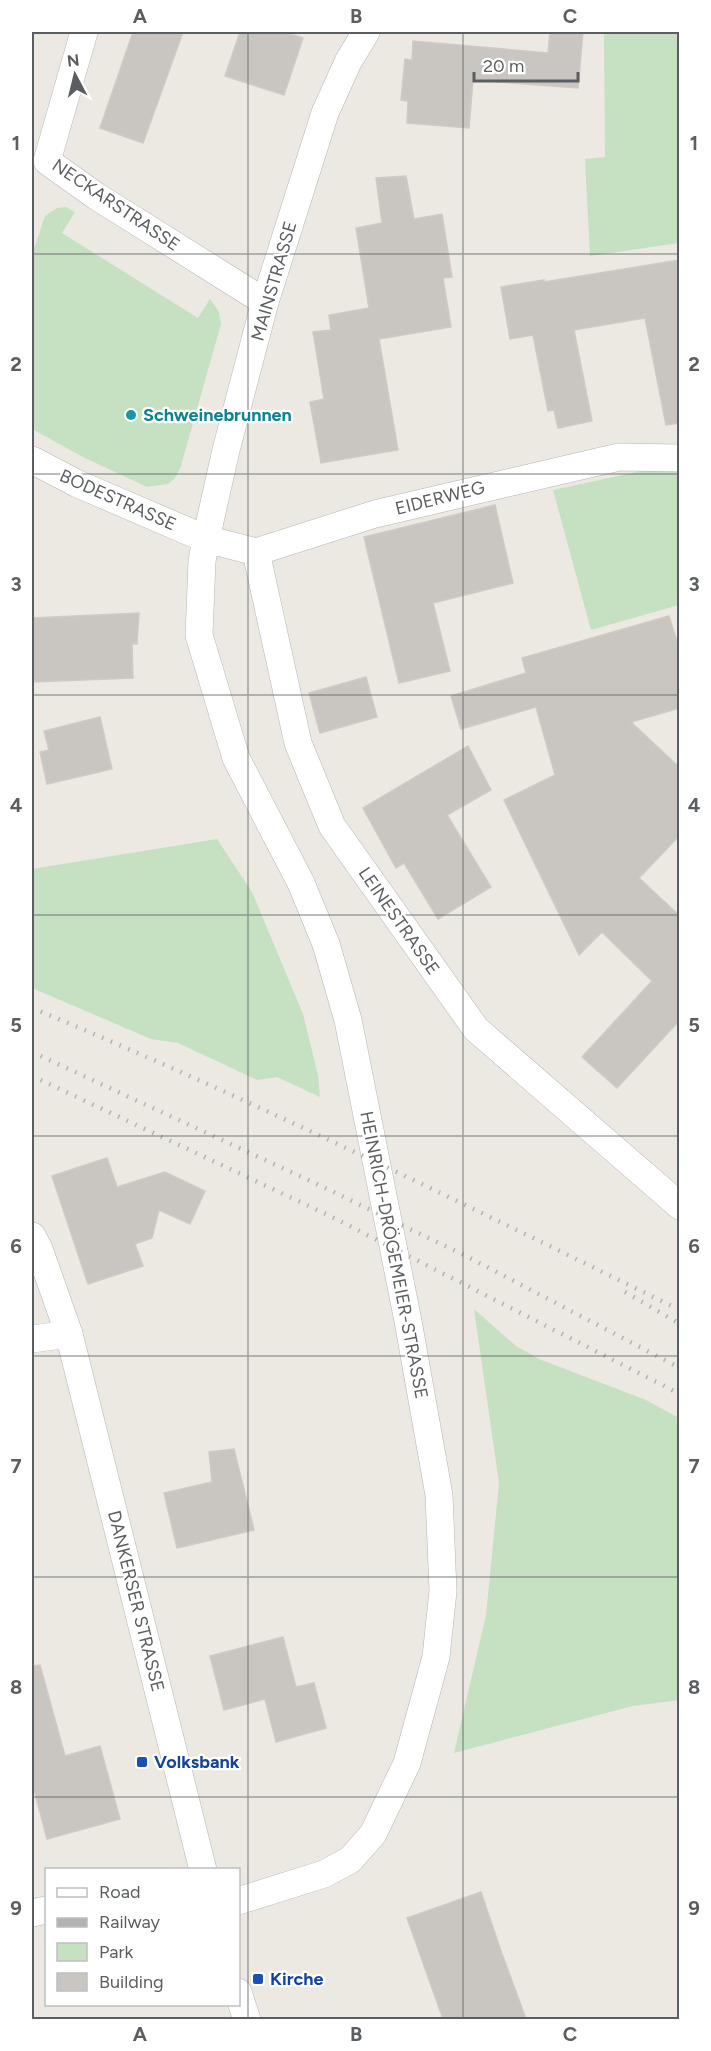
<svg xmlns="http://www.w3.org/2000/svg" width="711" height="2051" font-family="Figtree,sans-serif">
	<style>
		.green { fill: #c5e1c1 }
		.building { fill: #c9c5c1; stroke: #d0cac2; stroke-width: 1.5 }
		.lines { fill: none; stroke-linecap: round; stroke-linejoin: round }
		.minor-casing { stroke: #b3b5b8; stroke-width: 28 }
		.minor { stroke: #fff; stroke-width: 27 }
		.rail { stroke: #b1b2b2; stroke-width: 4.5; stroke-dasharray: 1.5 8; stroke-linecap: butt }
		.grid { fill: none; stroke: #5b5e61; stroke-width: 1.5; stroke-opacity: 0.55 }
		.culture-dot { fill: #0f9aa8; stroke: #fff; stroke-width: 2 }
		.transit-dot { fill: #1a4fb4; stroke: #fff; stroke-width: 2 }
		.labels { text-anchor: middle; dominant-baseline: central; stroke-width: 4.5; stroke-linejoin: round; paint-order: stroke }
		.street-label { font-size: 18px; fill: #5b5e61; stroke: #fff }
		.culture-label { font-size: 18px; font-weight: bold; fill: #0d838f; stroke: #fff; text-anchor: start }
		.transit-label { font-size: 18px; font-weight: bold; fill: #164399; stroke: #fff; text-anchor: start }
		.neatline { fill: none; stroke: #5b5e61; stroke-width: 2 }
		.grid-label { font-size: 20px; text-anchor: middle; font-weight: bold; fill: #5b5e61 }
	</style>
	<rect width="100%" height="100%" fill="#ece9e3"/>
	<g class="green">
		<path d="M604 32H679V243L590 256 585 159 605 157Z"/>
		<path d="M66 207 75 212 62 233 198 318 210 299 219 312 221 324 180 469 175 478 168 484 147 487 83 457 32 429V255L45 216 57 208Z"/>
		<path d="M679 469V605L591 630 553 490 641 471Z"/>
		<path d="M217 839 252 892 303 1014 318 1075 320 1097 277 1077 257 1080 178 1043 151 1039 32 988V869Z"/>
		<path d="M474 1309 516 1346 539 1359 646 1400 679 1418 680 1700 633 1706 454 1753 486 1615 499 1483Z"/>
	</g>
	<g class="building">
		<path d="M133 32H183L143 143 100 128Z"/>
		<path d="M240 32H284L303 38 284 95 225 76Z"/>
		<path d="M550 32H583L578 88 473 80 469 128 407 123 408 101 401 100 405 59 412 60 413 41 548 53Z"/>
		<path d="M406 176 414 219 442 214 452 277 443 278 451 327 379 339 398 450 321 463 310 402 324 399 313 332 331 330 329 315 369 308 356 228 382 223 376 178Z"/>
		<path d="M680 260V423L666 425 645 318 574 330 592 421 558 428 554 410 548 411 533 335 510 339 501 287 544 280V282Z"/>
		<path d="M495 505 513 583 433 603 450 671 399 683 364 537Z"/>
		<path d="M139 613 137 644H132L133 678 34 682 32 618Z"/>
		<path d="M669 616 680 651V708L631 722 680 768V835L639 878 680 916V1020L617 1088 582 1057 652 981 602 932 579 955 504 800 555 775 536 707 461 729 451 696 526 673 522 658Z"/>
		<path d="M366 677 377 717 320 733 309 693Z"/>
		<path d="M100 717 112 769 47 784 40 752 49 750 44 731Z"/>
		<path d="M468 746 491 790 447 815 491 887 438 919 404 863 396 868 363 808Z"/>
		<path d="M107 1158 117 1187 165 1172 205 1191 190 1224 159 1210 152 1238 135 1244 143 1266 88 1284 52 1176Z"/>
		<path d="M234 1449 254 1530 177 1548 164 1493 212 1482 209 1452Z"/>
		<path d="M283 1637 296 1687 314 1683 326 1728 276 1742 265 1699 224 1710 210 1656Z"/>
		<path d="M40 1665 65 1756 100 1746 120 1819 47 1839 32 1782V1666Z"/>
		<path d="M481 1892 501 1951 526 2019H443L407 1918Z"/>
	</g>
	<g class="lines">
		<g class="minor-casing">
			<g id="minor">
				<path d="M84 32 47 161 96 196 265 302"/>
				<path d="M32 460 78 484 206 539 256 552 375 514 619 457 680 458"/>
				<path d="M256 552 298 743 332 826 476 1029 680 1206"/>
				<path d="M32 1236 39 1249 69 1334 203 1870"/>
				<path d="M32 1339 69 1334"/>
				<path d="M238 1901 324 1874 350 1860 373 1834 407 1763 436 1657 443 1591 439 1495 408 1321 348 1020 326 944 301 883 236 758 199 635 202 561 206 539 226 450 265 302 325 113 348 62 366 32"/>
				<path d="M32 1913 46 1910"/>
				<path d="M238 1992 247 2020"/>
			</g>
		</g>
		<use href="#minor" class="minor"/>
		<g class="rail">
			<path d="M32 1008C252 1099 466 1205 680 1310"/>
			<path d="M32 1052 321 1186 466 1256 680 1368"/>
			<path d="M32 1076 326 1214 680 1394"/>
			<path d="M625 1292 680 1324"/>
		</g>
	</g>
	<path class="grid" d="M248 32V2020M463 32V2020M32 254H680M32 474H680M32 695H680M32 915H680M32 1136H680M32 1356H680M32 1577H680M32 1797H680"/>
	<circle class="culture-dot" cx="131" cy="415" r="6"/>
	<g class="transit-dot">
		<rect x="136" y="1756" width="12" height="12" rx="3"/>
		<rect x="252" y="1973" width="12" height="12" rx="3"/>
	</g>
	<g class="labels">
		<g class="street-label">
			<text transform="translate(116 205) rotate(34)">NECKARSTRASSE</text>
			<text transform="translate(274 281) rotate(-74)">MAINSTRASSE</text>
			<text transform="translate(440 498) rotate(-14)">EIDERWEG</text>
			<text transform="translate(118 500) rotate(24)">BODESTRASSE</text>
			<text transform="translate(399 921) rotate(55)">LEINESTRASSE</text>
			<text transform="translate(394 1255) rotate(79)">HEINRICH-DRÖGEMEIER-STRASSE</text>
			<text transform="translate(136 1601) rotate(76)">DANKERSER STRASSE</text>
		</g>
		<g class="culture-label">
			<text x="143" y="415">Schweinebrunnen</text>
		</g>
		<g class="transit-label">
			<text x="154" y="1762">Volksbank</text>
			<text x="270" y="1979">Kirche</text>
		</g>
	</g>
	<rect width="711" height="2051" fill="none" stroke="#ffffff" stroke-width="66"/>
	<rect x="45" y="1868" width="195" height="138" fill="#ffffff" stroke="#bdbfc0" stroke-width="1.5"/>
	<rect x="57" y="1888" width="30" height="9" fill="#ffffff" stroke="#bdbfc0" stroke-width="1.5"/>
	<text x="99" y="1898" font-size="18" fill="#5b5e61">Road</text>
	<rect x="57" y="1918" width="30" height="9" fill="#b1b2b2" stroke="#bdbfc0" stroke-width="1.5"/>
	<text x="99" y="1928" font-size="18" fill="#5b5e61">Railway</text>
	<rect x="57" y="1943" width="30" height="18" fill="#c5e1c1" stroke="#bdbfc0" stroke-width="1.5"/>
	<text x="99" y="1958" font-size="18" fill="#5b5e61">Park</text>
	<rect x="57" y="1973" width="30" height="18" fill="#c9c5c1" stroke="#bdbfc0" stroke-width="1.5"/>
	<text x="99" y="1988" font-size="18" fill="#5b5e61">Building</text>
	<g transform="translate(75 75) rotate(353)" stroke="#ffffff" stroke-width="4.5" paint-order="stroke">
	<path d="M0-4.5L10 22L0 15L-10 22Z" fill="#5b5e61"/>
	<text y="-9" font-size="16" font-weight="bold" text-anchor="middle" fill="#5b5e61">N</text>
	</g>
	<path d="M474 72v9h104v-9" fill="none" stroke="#5b5e61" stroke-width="3"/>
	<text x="483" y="72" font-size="18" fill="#5b5e61" stroke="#ffffff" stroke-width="4.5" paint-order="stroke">20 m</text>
	<rect x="33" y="33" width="645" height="1985" class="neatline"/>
	<g class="grid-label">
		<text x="140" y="23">A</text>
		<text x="356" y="23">B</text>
		<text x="570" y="23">C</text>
		<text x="16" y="150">1</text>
		<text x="694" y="150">1</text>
		<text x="16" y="371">2</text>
		<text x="694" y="371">2</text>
		<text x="16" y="591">3</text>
		<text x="694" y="591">3</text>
		<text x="16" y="812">4</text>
		<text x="694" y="812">4</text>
		<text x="16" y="1032">5</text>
		<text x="694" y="1032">5</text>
		<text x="16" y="1253">6</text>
		<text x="694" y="1253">6</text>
		<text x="16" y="1473">7</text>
		<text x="694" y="1473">7</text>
		<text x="16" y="1694">8</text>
		<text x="694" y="1694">8</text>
		<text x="16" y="1915">9</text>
		<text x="694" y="1915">9</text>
		<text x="140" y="2041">A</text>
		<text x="356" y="2041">B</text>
		<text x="570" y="2041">C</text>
	</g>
</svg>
